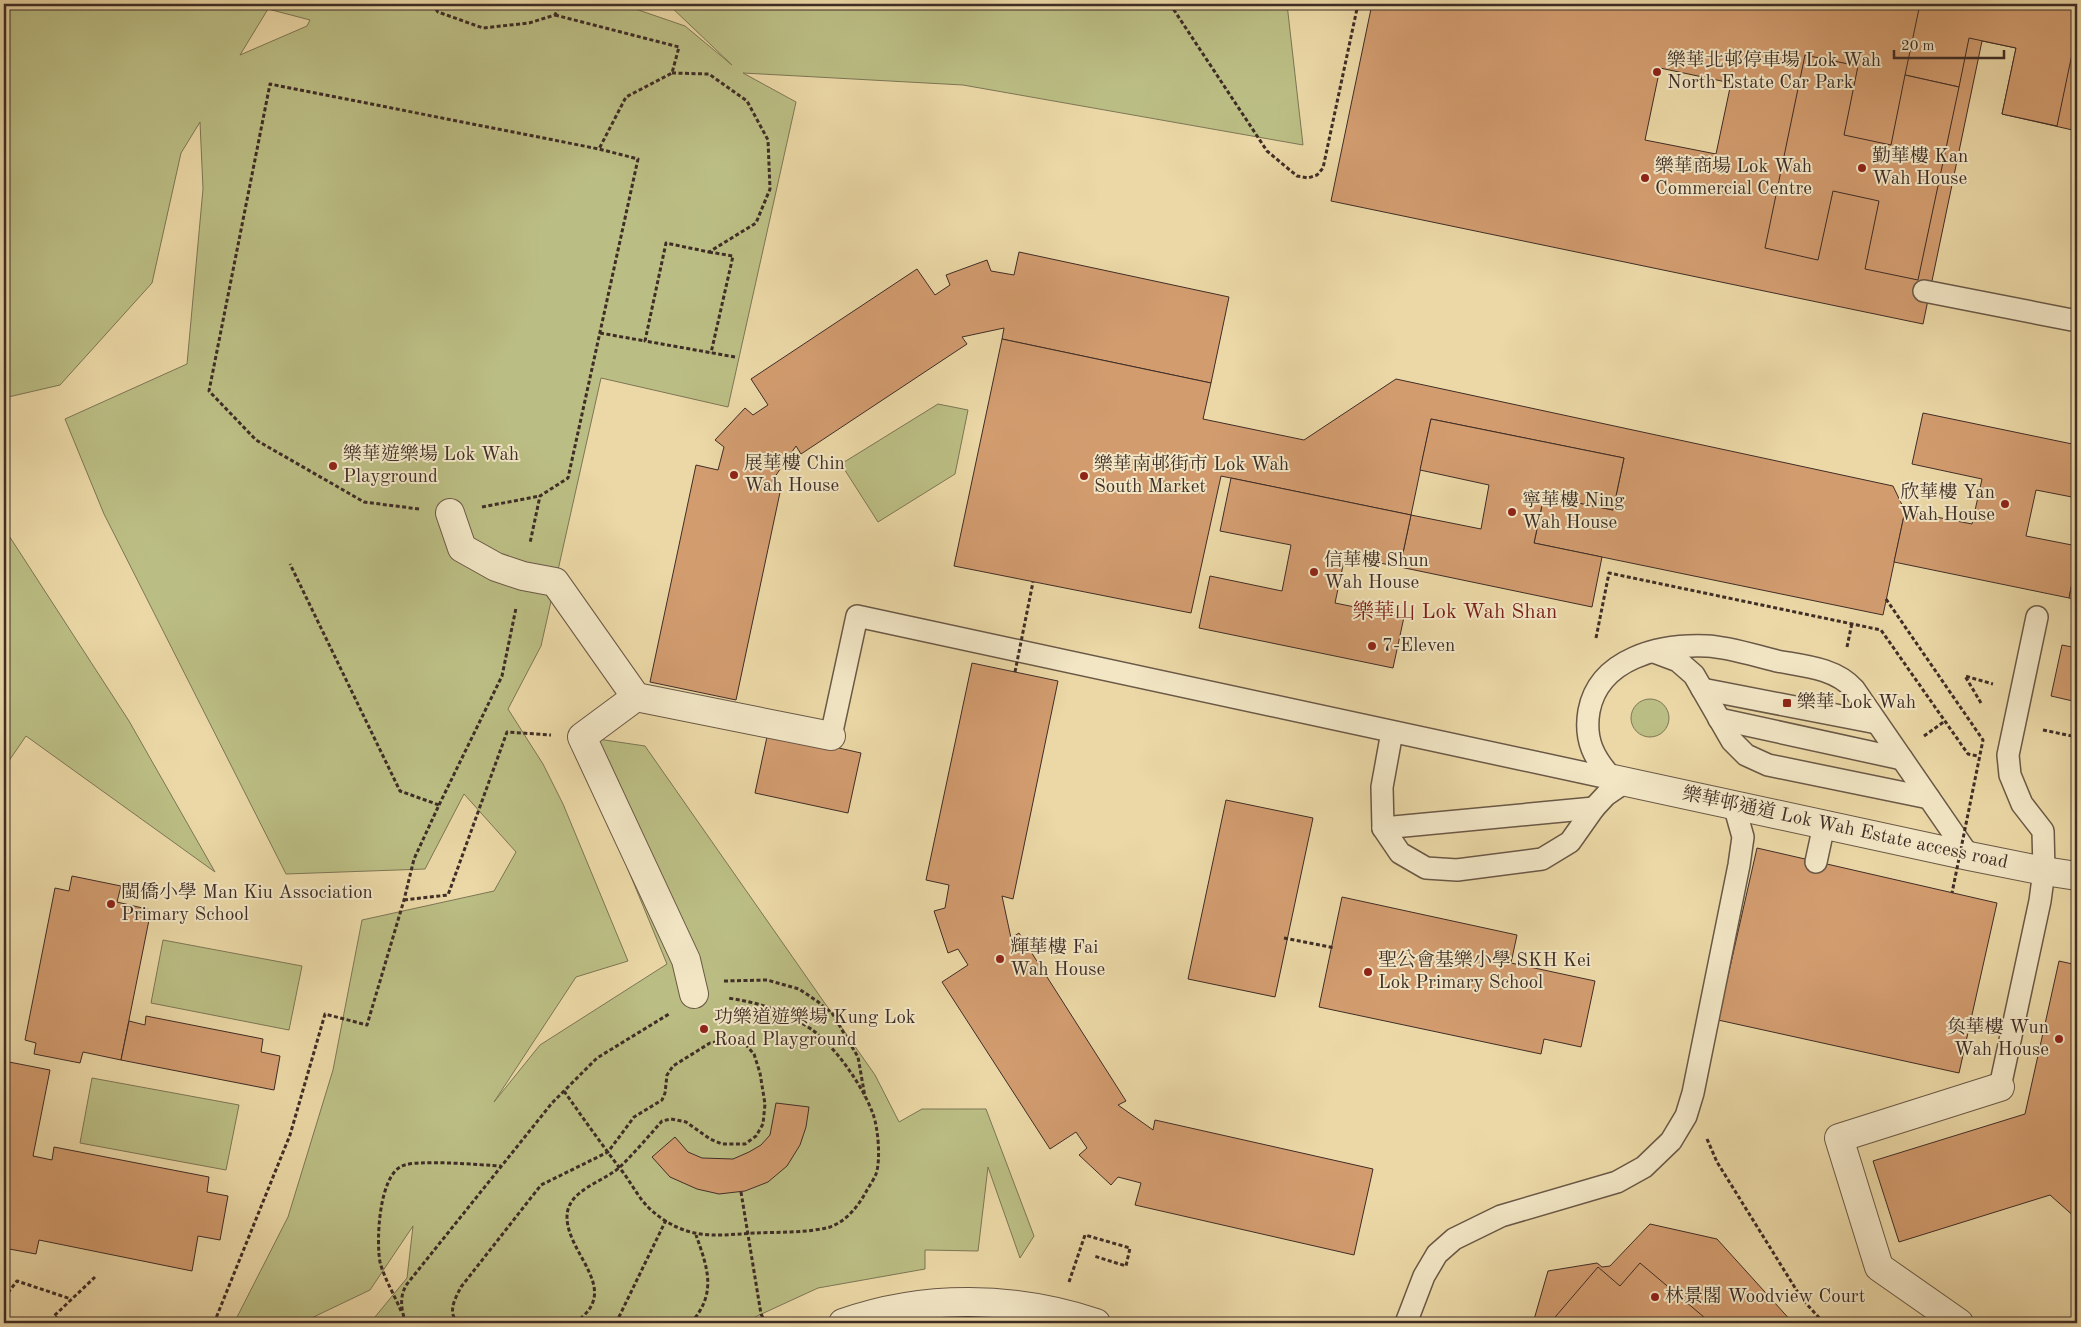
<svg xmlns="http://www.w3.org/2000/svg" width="2081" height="1327" font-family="'Old Standard TT','Noto Serif TC',serif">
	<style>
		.green { fill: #bbbe84; stroke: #7d7655; fill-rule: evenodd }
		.building { fill: #d29c6f; stroke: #3f2d26; fill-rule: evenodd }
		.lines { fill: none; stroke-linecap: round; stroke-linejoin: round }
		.service-casing { stroke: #6a5846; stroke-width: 24 }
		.pedestrian-casing { stroke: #6a5846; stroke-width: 30 }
		.minor-casing { stroke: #6a5846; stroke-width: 30 }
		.tertiary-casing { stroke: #6a5846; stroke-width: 30 }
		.path { stroke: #3f2d26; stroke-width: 3; stroke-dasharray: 4 2.5; stroke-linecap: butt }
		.service { stroke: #f2e6c5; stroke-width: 21 }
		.pedestrian { stroke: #f2e6c5; stroke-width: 28 }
		.minor { stroke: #f2e6c5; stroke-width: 28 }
		.tertiary { stroke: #f2e6c5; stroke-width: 28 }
		.path-bridge { stroke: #3f2d26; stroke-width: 3; stroke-dasharray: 4 2.5; stroke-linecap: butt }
		.poi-dot { fill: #8f2418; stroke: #f2e6c5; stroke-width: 2 }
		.labels { text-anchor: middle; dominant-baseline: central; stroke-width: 4; stroke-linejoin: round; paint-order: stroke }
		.poi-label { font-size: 19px; fill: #3f2d26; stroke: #f2e6c5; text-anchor: start }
		.street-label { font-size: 19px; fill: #3f2d26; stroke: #f2e6c5 }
		.quarter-label { font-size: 21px; fill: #7a1f14; stroke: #f2e6c5 }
	</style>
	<rect width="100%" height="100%" fill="#ebd8a6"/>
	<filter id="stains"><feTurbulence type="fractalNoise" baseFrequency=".004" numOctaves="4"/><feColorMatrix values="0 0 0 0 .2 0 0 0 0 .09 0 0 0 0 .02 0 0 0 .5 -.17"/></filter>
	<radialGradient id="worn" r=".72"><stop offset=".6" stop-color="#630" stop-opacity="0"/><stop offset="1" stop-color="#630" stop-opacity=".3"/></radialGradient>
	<g class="green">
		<path d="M4 4H621L685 26 732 65 668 4H1287L1303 145 963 85 743 73 796 102 728 407 601 378 541 646 508 709 543 764 563 804 628 961 576 977 494 1102 540 1045 667 964 578 748 598 739 645 746 875 1075 899 1122 922 1109H986L1034 1236 1020 1258 988 1167 978 1251 925 1250V1269L818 1288 742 1323H370L407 1278 413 1226 370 1290 301 1323H234L288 1217 333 1070 362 920 494 891 516 852 464 794 425 869 286 874 104 514 65 419 187 364 203 189 200 122 181 153 152 283 60 385 4 398ZM268 9 310 20 307 26 240 55Z"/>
		<path d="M938 404 968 410 955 474 878 522 841 464Z"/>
		<path d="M4 528 129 721 215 872 26 736 4 768Z"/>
		<circle cx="1650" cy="718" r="19"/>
		<path d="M163 940 302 966 289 1030 151 1003Z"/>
		<path d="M92 1078 239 1105 226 1170 80 1143Z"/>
	</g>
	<g class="building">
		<path d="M1372 4H2077V131L2002 114 2016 48 1982 41 1923 324 1331 201ZM1660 68 1731 83 1716 154 1645 140Z"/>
		<path d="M1920 4H2077V30L2057 126 2002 114 2016 48 1969 38 1959 87 1905 75Z"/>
		<path d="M1805 55 1858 66 1844 135 1891 145 1905 75 1959 87 1918 280 1865 269 1879 201 1833 191 1818 260 1765 248Z"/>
		<path d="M1019 252 1229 297 1211 383 1002 339 1004 328 962 337 967 344 801 454 796 446 772 481 782 483 736 700 650 682 696 465 718 470 724 447 715 440 745 408 753 415 768 405 751 379 917 269 935 295 950 285 946 275 987 260 991 271 1014 275Z"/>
		<path d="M1002 339 1211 383 1203 419 1304 440 1396 379 1893 486 1905 511 1883 615 1534 543 1544 496 1613 510 1624 458 1431 419 1411 515 1221 476 1191 613 954 566Z"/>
		<path d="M1923 413 2077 445V498L2036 490 2026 536 2077 546V559L2069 598 1894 562 1905 511 1972 524 1982 479 1912 464Z"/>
		<path d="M1431 419 1624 458 1613 510 1544 496 1534 543 1602 557 1592 607 1400 567 1411 515 1481 529 1489 485 1420 470Z"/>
		<path d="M1231 478 1411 515 1400 567 1345 556 1335 603 1404 617 1393 668 1199 628 1210 576 1282 591 1291 545 1220 531Z"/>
		<path d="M2077 559V600L2069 598Z"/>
		<path d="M2062 645 2077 648V702L2051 696Z"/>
		<path d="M972 663 1058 681 1013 899 1002 896 1011 938 1019 933 1126 1101 1118 1105 1153 1130 1155 1120 1373 1169 1354 1255 1135 1205 1141 1183 1118 1177 1111 1185 1079 1155 1087 1148 1076 1132 1050 1149 942 982 968 965 958 949 948 953 934 911 945 908 949 885 926 880Z"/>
		<path d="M768 732 861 753 848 813 755 793Z"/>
		<path d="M1226 800 1313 818 1275 997 1188 979Z"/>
		<path d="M1757 848 1997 903 1959 1073 1718 1020Z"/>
		<path d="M72 876 121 886 117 902 151 910 121 1060 83 1052 80 1063 34 1054 36 1043 25 1040 55 888 69 891Z"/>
		<path d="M1342 897 1517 935 1511 963 1595 981 1581 1047 1544 1039 1541 1054 1319 1007Z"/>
		<path d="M2059 961 2077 965V1219L2050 1195 1899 1242 1873 1161 2025 1114Z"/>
		<path d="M146 1016 263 1039 261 1052 280 1056 274 1090 121 1060 129 1021 145 1025Z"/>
		<path d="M9 1062 50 1070 33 1156 52 1160 54 1147 209 1177 207 1192 228 1196 220 1240 198 1236 192 1271 39 1240 36 1254 4 1248V1083Z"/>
		<path d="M776 1103 809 1107 806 1127 800 1145 787 1166 768 1182 745 1191 719 1194 697 1189 670 1177 652 1157 675 1137 688 1152 702 1158 733 1159 749 1152 761 1145 770 1135Z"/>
		<path d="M1650 1224 1717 1239 1793 1323H1533L1548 1271 1597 1263 1602 1267 1610 1266Z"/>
		<path d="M1640 1263 1705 1318 1701 1323H1550L1598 1267 1620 1286Z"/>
	</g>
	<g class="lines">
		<g class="service-casing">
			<g id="service">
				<path d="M1924 291 2077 321"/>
				<path d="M1654 652 1678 661 1694 675 1732 741 1746 755 1768 765 1929 798"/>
				<path d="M1702 689 1877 723"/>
				<path d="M1719 719 1902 759"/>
				<path d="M1392 732 1382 787 1383 828 1400 853 1426 868 1457 870 1542 859 1570 842 1594 808 1606 795 1625 782"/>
				<path d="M831 736 857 616 1613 779"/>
				<path d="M1613 779C1594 759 1584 740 1589 711 1599 658 1660 644 1707 646 1729 647 1756 656 1777 661 1804 666 1835 668 1854 689L1969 856"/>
				<path d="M1383 828 1594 808"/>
				<path d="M1816 862 1824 825"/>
				<path d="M2000 1087 2040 901 2044 871 2043 831 2022 804 2010 775 2008 755 2037 617"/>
				<path d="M1406 1323 1424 1276 1437 1254 1454 1239 1501 1216 1617 1182 1644 1167 1671 1141 1686 1116 1693 1093 1739 865 1743 837 1734 805"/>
			</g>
		</g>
		<g class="pedestrian-casing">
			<g id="pedestrian">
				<path d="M450 513 462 548 496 567 523 576 555 582 636 697 831 736"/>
				<path d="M636 697 582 737 686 960 694 994"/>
				<path d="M1959 1323 1879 1267 1839 1138 2000 1087"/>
			</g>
		</g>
		<g class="minor-casing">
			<path id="minor" d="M1613 779 1969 856 2044 871 2077 876"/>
		</g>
		<g class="tertiary-casing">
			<path id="tertiary" d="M843 1323C925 1294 1014 1296 1096 1323"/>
		</g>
		<g class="path">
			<path d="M432 4 438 12 483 28 529 23 555 15 560 4"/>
			<path d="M1170 4 1267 151 1297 176 1308 178 1317 175 1323 168 1358 4"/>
			<path d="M555 15 679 47 672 73 626 97 599 149"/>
			<path d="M672 73 709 74 747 101 768 140 770 189 756 223 709 252 666 243 645 341 735 357"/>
			<path d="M709 252 733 256 711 353"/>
			<path d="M600 333 645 341"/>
			<path d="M482 507 540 496"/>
			<path d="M419 509 364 502 256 440 209 391 270 84 599 149 638 159 568 478 540 496 530 543"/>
			<path d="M1596 638 1609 573 1881 630 1968 754 1978 756"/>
			<path d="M1847 647 1852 623"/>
			<path d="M1981 703 1965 676 1993 684"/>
			<path d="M2043 730 2077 737"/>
			<path d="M1924 736 1945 721"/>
			<path d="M439 805 502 676 516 608"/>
			<path d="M404 900 448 895 507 732 551 735"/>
			<path d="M1284 938 1335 948"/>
			<path d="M724 981 767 980 799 989 817 1001 832 1013 858 1057 865 1097"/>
			<path d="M564 1091C583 1118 602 1145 622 1171 632 1184 639 1199 651 1210 686 1240 712 1236 754 1233 777 1232 808 1233 830 1227 847 1221 859 1205 867 1190 870 1185 874 1179 876 1174 881 1160 878 1127 873 1114 863 1086 835 1046 811 1029 785 1011 758 1002 727 998"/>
			<path d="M1707 1139 1717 1162 1802 1299 1824 1323"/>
			<path d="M1069 1282 1085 1235 1130 1248 1126 1266 1094 1256"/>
			<path d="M4 1298 17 1281 71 1299"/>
			<path d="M401 1311C395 1296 384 1278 380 1262 376 1240 379 1176 402 1166 416 1159 481 1165 501 1166"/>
			<path d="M64 1323 54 1316 95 1277"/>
			<path d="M214 1323 290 1135 325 1014 367 1025 404 900 414 859 439 805 400 791 290 564"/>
			<path d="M406 1323C401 1310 399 1296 407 1284L552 1103 597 1058 669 1014"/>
			<path d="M458 1323C447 1312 455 1299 461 1287L541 1185 608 1152 634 1117 662 1100 665 1093 667 1075 673 1066 710 1043 725 1041 746 1045 754 1054 760 1073 765 1104 763 1124 756 1136 745 1144H722L710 1139 686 1122 671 1119 662 1121C649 1136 635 1152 621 1166 605 1182 567 1189 567 1217 567 1255 624 1291 574 1323"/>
			<path d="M616 1323 666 1220"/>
			<path d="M691 1323C717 1293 708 1269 696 1235"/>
		</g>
		<use href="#service" class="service"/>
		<use href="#pedestrian" class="pedestrian"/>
		<use href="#minor" class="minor"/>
		<use href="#tertiary" class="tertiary"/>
		<g class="path-bridge">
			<path d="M1886 599 1983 740 1952 893"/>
			<path d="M1015 672 1033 582"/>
			<path d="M741 1192 761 1314 764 1320"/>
		</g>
	</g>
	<g class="poi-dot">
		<circle cx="1657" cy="72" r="5"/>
		<circle cx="1862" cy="168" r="5"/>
		<circle cx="1645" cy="178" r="5"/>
		<circle cx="333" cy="466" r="5"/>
		<circle cx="734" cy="475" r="5"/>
		<circle cx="1084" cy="476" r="5"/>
		<circle cx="2005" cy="504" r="5"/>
		<circle cx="1512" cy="512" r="5"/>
		<circle cx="1314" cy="572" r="5"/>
		<circle cx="1372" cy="646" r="5"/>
		<rect x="1782" y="698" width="10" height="10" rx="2.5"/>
		<circle cx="111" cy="904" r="5"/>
		<circle cx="1000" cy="959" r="5"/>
		<circle cx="1368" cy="972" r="5"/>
		<circle cx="704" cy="1029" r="5"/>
		<circle cx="2059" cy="1039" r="5"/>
		<circle cx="1655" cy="1297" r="5"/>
	</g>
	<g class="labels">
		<g class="poi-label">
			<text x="1667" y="61">樂華北邨停車場 Lok Wah<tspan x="1667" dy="22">North Estate Car Park</tspan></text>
			<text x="1872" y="157">勤華樓 Kan<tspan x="1872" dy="22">Wah House</tspan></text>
			<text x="1655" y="167">樂華商場 Lok Wah<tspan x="1655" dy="22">Commercial Centre</tspan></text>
			<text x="343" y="455">樂華遊樂場 Lok Wah<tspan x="343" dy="22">Playground</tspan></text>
			<text x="744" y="464">展華樓 Chin<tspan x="744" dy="22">Wah House</tspan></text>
			<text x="1094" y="465">樂華南邨街市 Lok Wah<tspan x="1094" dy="22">South Market</tspan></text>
			<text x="1995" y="493" text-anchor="end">欣華樓 Yan<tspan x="1995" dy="22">Wah House</tspan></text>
			<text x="1522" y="501">寧華樓 Ning<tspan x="1522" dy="22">Wah House</tspan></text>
			<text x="1324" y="561">信華樓 Shun<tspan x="1324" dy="22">Wah House</tspan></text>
			<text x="1382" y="646">7-Eleven</text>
			<text x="1797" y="703">樂華 Lok Wah</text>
			<text x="121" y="893">閩僑小學 Man Kiu Association<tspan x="121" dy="22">Primary School</tspan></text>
			<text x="1010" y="948">輝華樓 Fai<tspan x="1010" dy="22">Wah House</tspan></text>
			<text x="1378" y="961">聖公會基樂小學 SKH Kei<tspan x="1378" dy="22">Lok Primary School</tspan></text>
			<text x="714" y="1018">功樂道遊樂場 Kung Lok<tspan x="714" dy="22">Road Playground</tspan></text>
			<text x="2049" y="1028" text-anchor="end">奐華樓 Wun<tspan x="2049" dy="22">Wah House</tspan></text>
			<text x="1665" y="1297">林景閣 Woodview Court</text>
		</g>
		<g class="street-label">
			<text transform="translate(1845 829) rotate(12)">樂華邨通道 Lok Wah Estate access road</text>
		</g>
		<g class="quarter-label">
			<text x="1455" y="612">樂華山 Lok Wah Shan</text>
		</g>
	</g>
	<rect width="2081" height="1327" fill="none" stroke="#ebd8a6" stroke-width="20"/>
	<rect x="5" y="5" width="2071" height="1317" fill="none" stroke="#3f2d26" stroke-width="2.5"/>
	<rect x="10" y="10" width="2061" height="1307" fill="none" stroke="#3f2d26"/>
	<path d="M1894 50v8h110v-8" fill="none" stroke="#3f2d26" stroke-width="2.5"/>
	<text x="1901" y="50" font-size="15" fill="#3f2d26" stroke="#f2e6c5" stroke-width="4" paint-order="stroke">20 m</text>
	<rect width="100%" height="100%" filter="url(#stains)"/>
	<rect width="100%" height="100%" fill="url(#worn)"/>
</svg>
